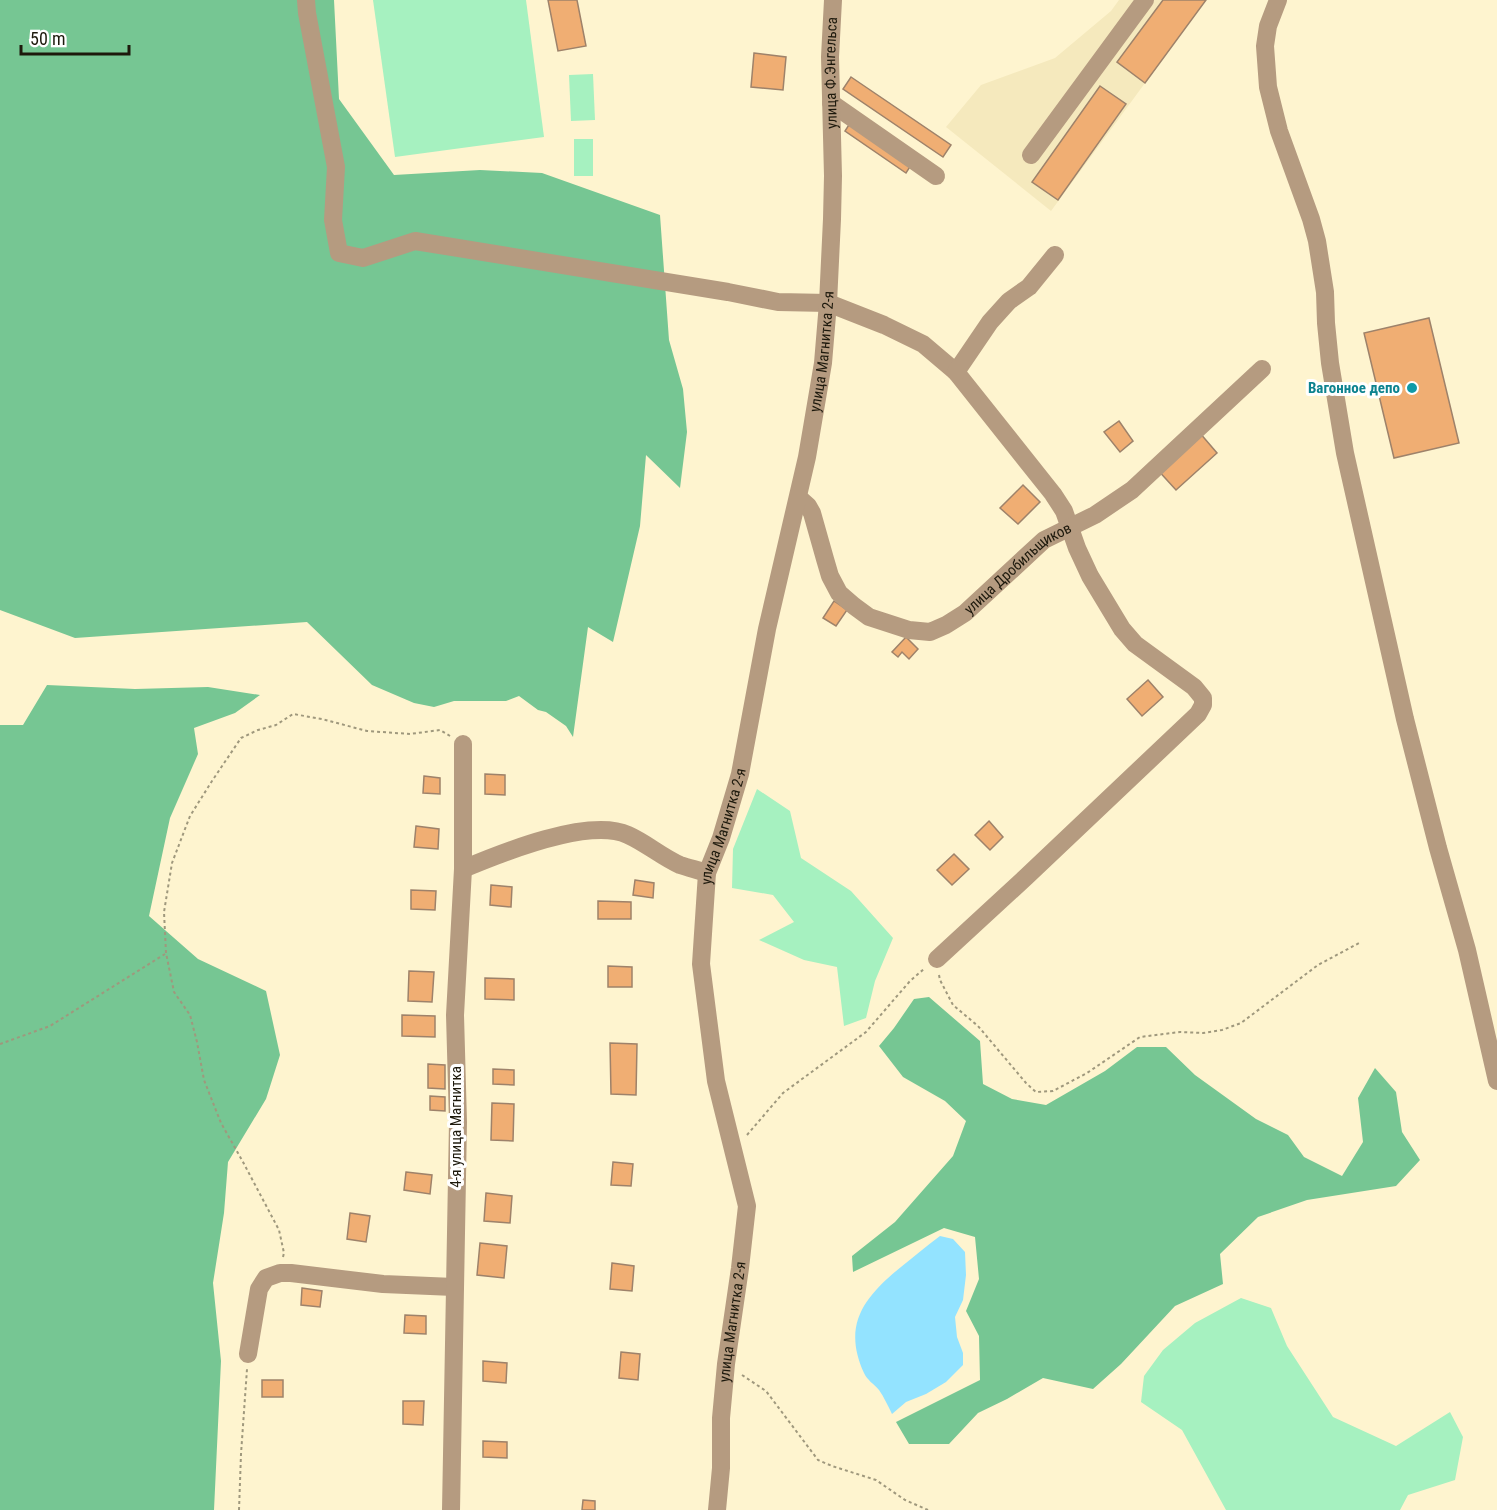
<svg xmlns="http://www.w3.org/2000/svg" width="1497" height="1510" font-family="'Roboto Condensed',sans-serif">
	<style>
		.built { fill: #f5e9bd }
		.green { fill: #a6f1c0 }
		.forest { fill: #76c693 }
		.water { fill: #93e3ff }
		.building { fill: #f0ae73; stroke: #9e826a; stroke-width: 1.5 }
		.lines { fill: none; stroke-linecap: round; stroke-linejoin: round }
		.path { stroke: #9f987d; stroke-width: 2; stroke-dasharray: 3 3; stroke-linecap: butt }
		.minor { stroke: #b59b80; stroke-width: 18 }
		.culture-dot { fill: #0f9aa8; stroke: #fff; stroke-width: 2 }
		.labels { text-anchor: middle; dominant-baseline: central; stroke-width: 6; stroke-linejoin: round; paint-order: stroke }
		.street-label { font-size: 15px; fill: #1d190c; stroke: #fff }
		.culture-label { font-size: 15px; font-weight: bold; fill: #0d838f; stroke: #fff; text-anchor: end }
	</style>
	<rect width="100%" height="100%" fill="#fef4cf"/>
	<path class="built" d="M1119 0H1206L1051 211 946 127 981 85 1055 58 1111 11Z"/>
	<g class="green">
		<path d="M373 0H526L544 137 395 157Z"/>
		<path d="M593 74 595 120 571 121 569 75Z"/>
		<rect x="574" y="139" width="19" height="37"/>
		<path d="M757 789 790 811 801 858 851 891 893 938 875 981 866 1018 844 1026 837 967 804 960 759 940 794 922 773 895 732 888 733 849Z"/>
		<path d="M1241 1298 1271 1308 1287 1346 1333 1417 1396 1446 1450 1412 1463 1437 1455 1480 1408 1495 1400 1510H1226L1182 1430 1141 1402 1144 1376 1163 1350 1195 1323Z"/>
	</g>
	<g class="forest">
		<path d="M0 0H334L339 99 394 175 480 170 542 173 660 215 669 340 683 389 687 432 680 488 646 455 640 526 613 642 588 627 573 737 566 726 546 712 538 710 519 696 506 701H454L434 707 414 703 372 685 307 622 75 638 0 610Z"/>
		<path d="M47 685 135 689 208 687 260 695 235 713 194 728 198 754 170 818 149 916 198 959 266 991 280 1055 266 1099 228 1162 224 1213 213 1283 221 1361 214 1510H0V725H23Z"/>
		<path d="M929 997 980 1041 983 1084 1012 1099 1046 1105 1105 1071 1137 1047H1166L1195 1075 1256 1119 1288 1135 1304 1157 1342 1176 1363 1142 1358 1098 1375 1068 1396 1092 1402 1132 1420 1160 1396 1186 1307 1200 1258 1217 1220 1254 1223 1284 1175 1306 1121 1364 1093 1389 1043 1378 1007 1399 978 1413 949 1444H909L896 1422 980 1380 979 1336 966 1311 979 1279 975 1237 944 1228 853 1272 852 1256 895 1222 953 1156 966 1121 945 1101 903 1077 879 1046 894 1028 914 999Z"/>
	</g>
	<path class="water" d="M940 1236 953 1239 965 1252 966 1275 963 1300 955 1317 957 1337 963 1353V1365L946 1382 926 1394 906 1402 892 1414C888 1406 884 1397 879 1390 874 1384 867 1380 864 1373 842 1325 864 1297 901 1267 914 1257 926 1246 940 1236Z"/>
	<g class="building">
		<path d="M548 0H577L586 46 558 51Z"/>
		<path d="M1163 0H1206L1145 83 1117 62Z"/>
		<path d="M754 53 786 57 783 90 751 87Z"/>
		<path d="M851 77 951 145 943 157 843 89Z"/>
		<path d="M1100 86 1126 104 1058 200 1032 182Z"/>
		<path d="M852 120 913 162 906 173 845 131Z"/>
		<path d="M1429 318 1459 443 1394 458 1364 333Z"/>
		<path d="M1119 421 1133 441 1120 452 1104 432Z"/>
		<path d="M1199 432 1217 453 1176 490 1156 468Z"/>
		<path d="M1023 485 1040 502 1018 524 1000 508Z"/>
		<path d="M834 601 847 610 836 626 823 618Z"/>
		<path d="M906 637 918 649 909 659 902 652 898 657 892 652Z"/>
		<path d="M1148 680 1163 697 1142 716 1127 699Z"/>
		<path d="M485 774 505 775V795L485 794Z"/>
		<path d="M424 776 440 778V794L423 793Z"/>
		<path d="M989 821 1003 837 990 850 975 835Z"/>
		<path d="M416 826 439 829 438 849 414 847Z"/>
		<path d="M954 854 969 869 952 885 937 870Z"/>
		<path d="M635 880 654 883 653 898 633 895Z"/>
		<path d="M491 885 512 887 511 907 490 905Z"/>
		<path d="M411 890 436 891 435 910 411 909Z"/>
		<path d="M598 901 631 902V919H598Z"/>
		<path d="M608 966 632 967V987H608Z"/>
		<path d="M409 971 434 972 432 1002 408 1001Z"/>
		<path d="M485 978 514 979V1000L485 999Z"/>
		<path d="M402 1015 435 1016V1037L402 1036Z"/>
		<path d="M610 1043 637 1044 636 1095 611 1094Z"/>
		<path d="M428 1064 445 1065V1089L428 1088Z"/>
		<path d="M493 1069 514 1070V1085L493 1084Z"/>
		<path d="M430 1096 445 1097V1111L430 1110Z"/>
		<path d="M492 1103 514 1104 513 1141 491 1140Z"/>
		<path d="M613 1162 633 1164 631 1186 611 1185Z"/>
		<path d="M406 1172 432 1175 430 1194 404 1190Z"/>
		<path d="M486 1193 512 1196 510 1223 484 1221Z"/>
		<path d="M350 1213 370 1216 366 1242 347 1239Z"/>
		<path d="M480 1243 507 1246 504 1278 477 1275Z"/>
		<path d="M612 1263 634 1266 632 1291 610 1289Z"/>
		<path d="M302 1288 322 1291 320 1307 301 1305Z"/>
		<path d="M405 1315 426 1316V1334L404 1333Z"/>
		<path d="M621 1352 640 1354 638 1380 619 1378Z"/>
		<path d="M483 1361 507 1363 506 1383 483 1381Z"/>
		<rect x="262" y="1380" width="21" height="17"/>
		<path d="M403 1401H424L423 1425 403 1424Z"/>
		<path d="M483 1441 507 1442V1458L483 1457Z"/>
		<path d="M583 1500 595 1501V1510H582Z"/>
	</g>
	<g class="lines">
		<g class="path">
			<path d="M939 975 940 980 953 1005 978 1026 1026 1083 1036 1092 1053 1091 1087 1073 1140 1037 1180 1032 1203 1033 1222 1030 1241 1023 1318 965 1361 942"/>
			<path d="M0 1044 50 1026 165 954"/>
			<path d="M747 1135 783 1093 866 1032 910 981 925 968"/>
			<path d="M283 1257 284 1253 279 1230 243 1162 221 1123 204 1080 197 1042 190 1015 174 992 166 953 164 912 172 863 190 816 212 781 241 738 258 730 276 725 293 714 322 719 367 731 410 734 440 730 450 736"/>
			<path d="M742 1375 766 1391 818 1460 832 1466 876 1480 905 1500 928 1510"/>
			<path d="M239 1510 241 1454 247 1369"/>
		</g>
		<g class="minor">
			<path d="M306 0 307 13 336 167 333 220 339 253 363 258 415 241 728 292 778 302 828 303 884 325 923 344 956 372 1053 494 1064 511 1077 548 1090 576 1122 629 1135 644 1194 687 1203 698V705L1198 714 1026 877 937 959"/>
			<path d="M1278 0 1268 26 1265 46 1268 87 1279 131 1311 219 1317 241 1325 292 1326 323 1330 363 1345 453 1405 719 1438 848 1467 950 1497 1081"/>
			<path d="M831 103 936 176"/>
			<path d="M1031 155 1145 0"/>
			<path d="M956 372 990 322 1009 301 1029 287 1055 255"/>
			<path id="s1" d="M799 498 808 506 812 513 825 559 830 576 839 593 854 606 869 617 909 630 930 632 946 625 965 613 1044 540 1095 515 1132 490 1262 369"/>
			<path d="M463 869C501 853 589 817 628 835 646 843 662 857 680 865 689 868 698 870 707 873"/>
			<path d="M248 1354 259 1289 266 1278 280 1273H291L383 1284 454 1287"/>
			<path d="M451 1510 458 1122 455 1015 463 869V744"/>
			<path id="s2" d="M717 1510 721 1468V1418L726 1364 740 1268 747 1206 716 1081 701 964 707 873 721 838 740 774 767 629 807 457 823 363 828 303 832 219 833 176 830 57 833 0"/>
		</g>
	</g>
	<circle class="culture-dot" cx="1412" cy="388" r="6"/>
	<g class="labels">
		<g class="street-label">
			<text stroke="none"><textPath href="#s2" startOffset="1458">улица Ф.Энгельса</textPath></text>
			<text stroke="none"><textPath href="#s2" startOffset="1179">улица Магнитка 2-я</textPath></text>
			<text stroke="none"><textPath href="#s1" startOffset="316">улица Дробильщиков</textPath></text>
			<text stroke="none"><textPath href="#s2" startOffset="693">улица Магнитка 2-я</textPath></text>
			<text transform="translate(456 1127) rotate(-90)">4-я улица Магнитка</text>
			<text stroke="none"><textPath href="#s2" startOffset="189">улица Магнитка 2-я</textPath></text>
		</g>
		<g class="culture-label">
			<text x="1400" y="388">Вагонное депо</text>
		</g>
	</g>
	<path d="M21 45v9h108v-9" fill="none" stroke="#1d190c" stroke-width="3"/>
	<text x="30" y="45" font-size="18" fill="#1d190c" stroke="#ffffff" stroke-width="4.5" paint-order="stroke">50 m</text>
</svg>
